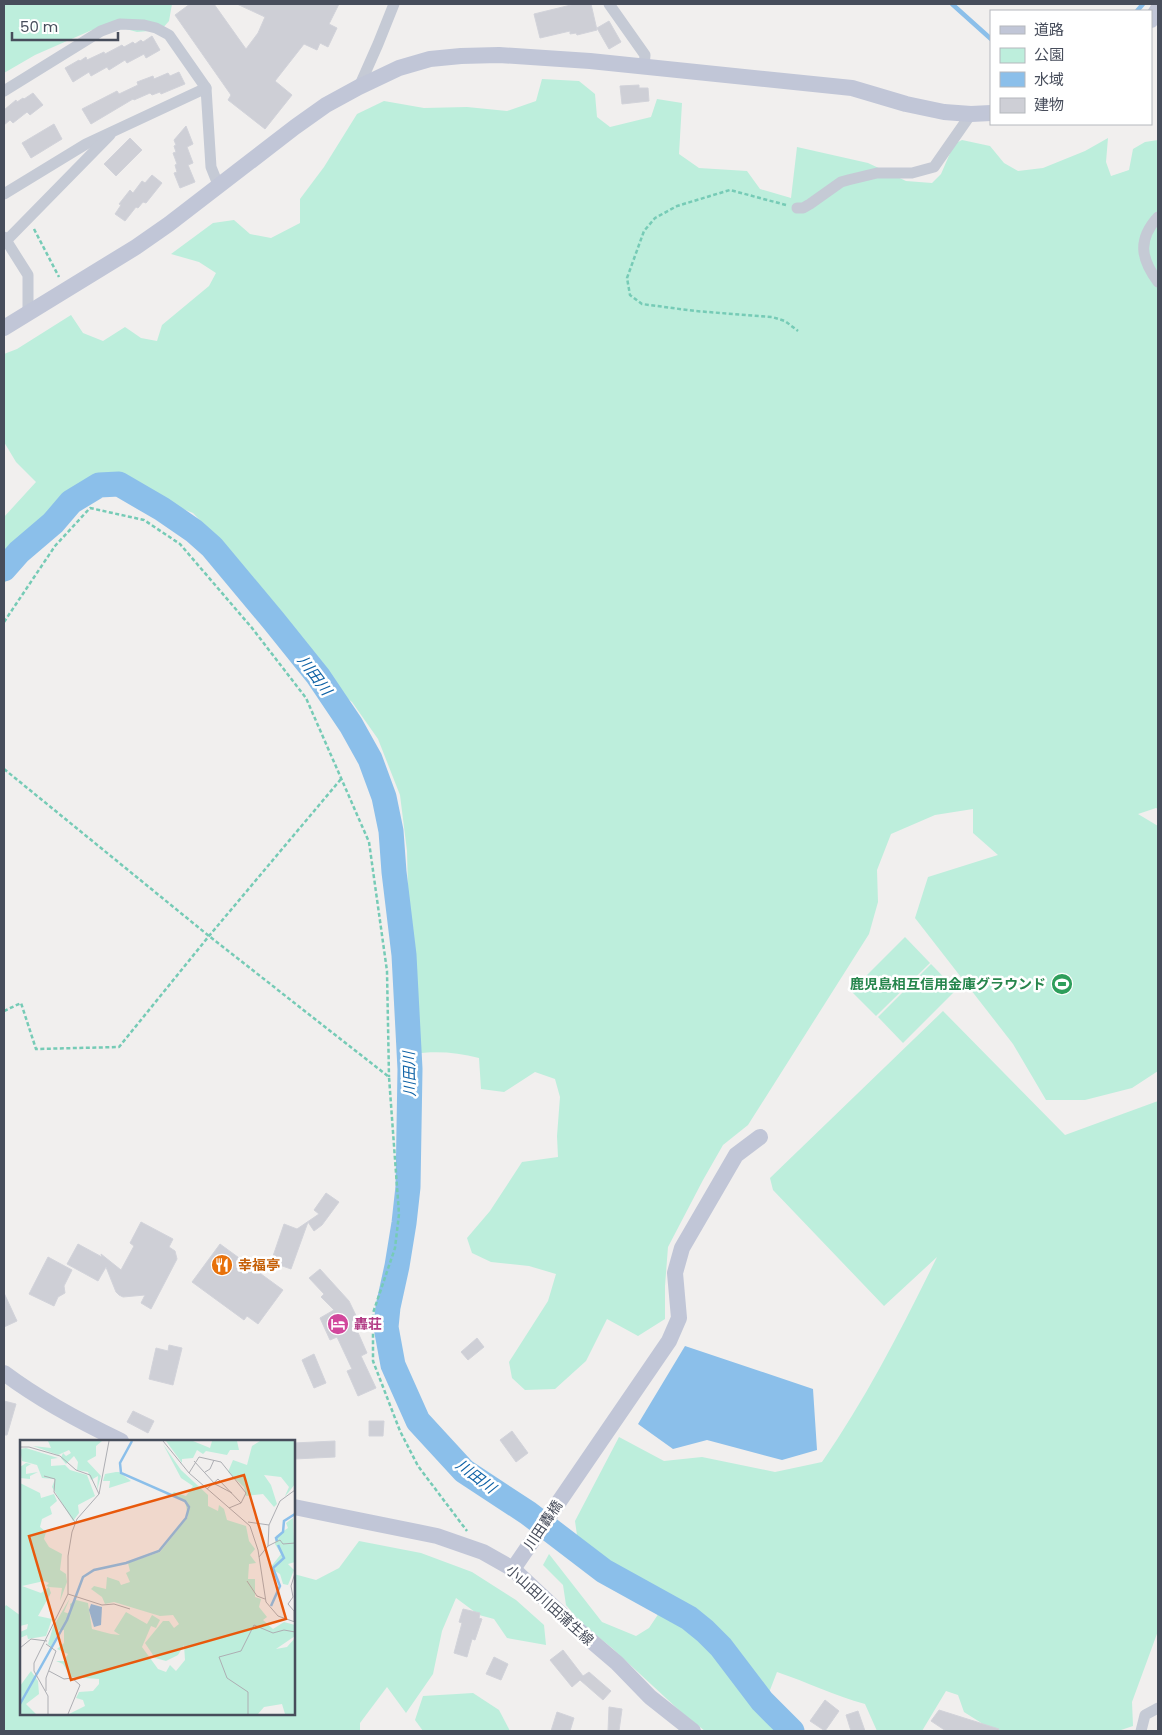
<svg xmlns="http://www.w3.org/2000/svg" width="1162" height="1735" font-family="Poppins,'Noto Sans JP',sans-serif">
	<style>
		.green { fill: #bdeedc }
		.water { fill: #8bbfea }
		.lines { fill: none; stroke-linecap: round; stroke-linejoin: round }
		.stream { stroke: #8bbfea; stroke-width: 4.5 }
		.river { stroke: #8bbfea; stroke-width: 25 }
		.building { fill: #cecfd6; stroke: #d2d3da }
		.path { stroke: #76cbb6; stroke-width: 2.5; stroke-dasharray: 4 2.5; stroke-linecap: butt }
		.street { stroke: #c5cad5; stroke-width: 11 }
		.secondary { stroke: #c1c6d7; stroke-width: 16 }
		.labels { text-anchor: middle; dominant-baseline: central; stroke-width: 5; stroke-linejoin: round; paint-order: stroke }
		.leisure-label { font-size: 14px; font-weight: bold; fill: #27864d; stroke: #fff; text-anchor: end }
		.food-label { font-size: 14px; font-weight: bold; fill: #c56008; stroke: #fff; text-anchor: start }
		.hotel-label { font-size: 14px; font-weight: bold; fill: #b23c85; stroke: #fff; text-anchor: start }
		.street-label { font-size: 14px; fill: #474d5b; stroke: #fff }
		.water-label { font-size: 15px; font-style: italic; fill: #0f62a6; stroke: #fff }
		.inset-river { fill: none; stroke: #8bbfea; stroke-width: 2.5 }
		.inset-road { fill: none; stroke: #adaeb3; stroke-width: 1 }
		.view { fill: #e8590c; fill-opacity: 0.15; stroke: #e8590c; stroke-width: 2.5 }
		.inset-edge { fill: none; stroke: #474d5b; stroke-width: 2.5 }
	</style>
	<rect width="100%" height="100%" fill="#f1efee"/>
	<g class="green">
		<path d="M4 4H172L169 21 161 30 137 32 126 29 92 30 35 55 4 73Z"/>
		<path d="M542 79 579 81 595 94 597 117 610 127 651 117 657 99 682 103 679 154 699 168 747 171 760 189 791 198 797 147 868 163 906 181 932 183 941 174 954 144 962 140 990 146 1004 163 1018 171 1043 168 1085 151 1108 138 1106 162 1111 176 1129 170 1133 149 1145 142 1158 140V809L1156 808 1138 814 1158 826V1071L1132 1088 1085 1100H1046L1013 1044 915 918 928 877 998 855 973 833V809L935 815 891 834 877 870 878 902 869 934 748 1125 723 1145 703 1180 668 1247 665 1286V1319L638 1336 607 1319 586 1361 555 1389 525 1390 512 1378 509 1362 548 1301 556 1274 529 1266 491 1262 472 1253 467 1238 490 1211 522 1162 558 1157 557 1136 560 1097 555 1079 535 1072 504 1092 481 1089 479 1058C456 1052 435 1051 412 1054L407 851 400 795 378 739 352 702 282 648 238 560 193 513 134 489 91 488 63 500 4 584V517L36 482 16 462 4 442V354L17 349 71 315 83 333 103 341 125 327 141 338 157 341 162 325 209 286 216 273 199 262 171 254 213 223 234 220 250 234 271 238 300 223V199L324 167 357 114 384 101 424 108 467 107 507 111 536 101Z"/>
		<path d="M905 937 930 963 876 1016 851 991Z"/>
		<path d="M931 964 956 990 903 1043 878 1017Z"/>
		<path d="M943 1011 1065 1135 1158 1101V1631L1132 1702 1133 1726 1118 1731H994L964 1712 958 1695 946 1691 922 1731H877L865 1704C835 1696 807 1682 777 1672L761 1713 780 1731H705L681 1712 612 1648 581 1623 566 1605 563 1585 543 1565 549 1554 602 1622 636 1636 649 1628 669 1598 615 1591 592 1576 581 1564 575 1521 619 1437 664 1461 702 1457 775 1472 822 1462C867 1397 902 1328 937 1257L884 1306 773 1190 770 1178Z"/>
		<path d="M359 1541 421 1553 472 1572 516 1600 544 1625 546 1645 507 1638 494 1619 479 1615 456 1598 442 1631 433 1674 406 1713 387 1687 360 1723V1731H4V1608L6 1605 21 1616V1714H294V1574L316 1580 339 1568Z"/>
		<path d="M473 1693 499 1710 510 1731H423L415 1720 423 1696Z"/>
	</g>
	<path class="water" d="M685 1346 813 1389 817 1450 782 1460 707 1440 673 1449 638 1424Z"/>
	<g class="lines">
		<g class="stream">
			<path d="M952 4 991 39"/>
			<path d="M1137 11 1143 4"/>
		</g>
		<path class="river" d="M4 569 19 552 53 523 71 502 99 485 119 484 162 509 194 531 212 547 273 620 318 676 351 725 370 759 384 797 391 831 394 872 404 955 410 1069 408 1187 404 1223 397 1266 388 1307 386 1327 393 1365 418 1421 464 1471 528 1513 604 1571 689 1618 705 1631 721 1647 762 1701 792 1731"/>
	</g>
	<g class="building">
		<path d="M190 4H214L246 49 258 33 265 17 237 4H339L329 24 337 28 328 47 320 43 317 50 304 44 275 81 292 95 265 129 228 100 231 95 175 15Z"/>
		<path d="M575 4H591L597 30 577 35 576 33 570 34V31L540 38 534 14Z"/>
		<path d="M609 21 621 42 609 49 597 28Z"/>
		<path d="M152 36 160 50 146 58 144 54 127 63 125 60 109 70 107 67 91 76 89 72 73 82 65 68 79 60 80 61 86 57 87 60 104 52 105 54 122 45 124 47 133 42 135 44 141 40 143 42Z"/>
		<path d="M179 72 185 84 161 94 160 92 152 95 150 93 134 100 133 99 91 124 82 109 117 91 119 94 138 85 137 82 153 76 154 79 168 73 170 76Z"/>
		<path d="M639 85V88H648L649 101 622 104 620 86Z"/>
		<path d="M33 93 43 105 30 115 27 112 13 123 10 120 4 125V110L16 100 17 102 23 98 24 99Z"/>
		<path d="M54 124 62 139 31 158 22 143Z"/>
		<path d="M186 126 193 144 187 147 193 163 188 165 195 182 180 188 174 173 177 172 175 165 177 164 173 153 176 152 174 146 176 145 174 140Z"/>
		<path d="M130 138 142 150 116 176 104 164Z"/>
		<path d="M152 175 162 183 146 203 143 202 138 208 136 207 125 221 115 214 121 205 119 204 130 190 133 193 142 181 145 183Z"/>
		<path d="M326 1193 339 1202 322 1225 314 1231 308 1222 291 1269 271 1262 284 1224 297 1229 319 1214 314 1210Z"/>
		<path d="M141 1222 173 1239 169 1247 175 1251 177 1259 151 1309 141 1303 145 1295 123 1297 119 1295 116 1292 106 1267 98 1281 67 1264 78 1244 102 1257 101 1254 121 1270 134 1246 130 1243Z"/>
		<path d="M220 1244 283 1290 258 1324 247 1316 244 1320 192 1282Z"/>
		<path d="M48 1257 72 1270 64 1286 65 1293 58 1297 54 1306 29 1294Z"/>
		<path d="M320 1269 349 1301 361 1326 356 1328 367 1353 361 1356 376 1388 358 1396 347 1371 352 1369 337 1337 330 1340 320 1318 334 1310 321 1297 324 1294 309 1278Z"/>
		<path d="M4 1293 17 1321 4 1327Z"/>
		<path d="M477 1338 484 1347 468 1360 461 1352Z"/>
		<path d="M169 1345 182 1348 173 1385 149 1379 156 1348 168 1351Z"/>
		<path d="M314 1354 326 1383 314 1388 302 1360Z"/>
		<path d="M4 1401 16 1404 7 1435H4Z"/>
		<path d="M133 1411 154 1421 148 1433 127 1422Z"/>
		<path d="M369 1421H384L383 1436H369Z"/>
		<path d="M512 1431 528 1453 516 1462 500 1440Z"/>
		<path d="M335 1441V1457L294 1459V1443Z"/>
		<path d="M463 1609 480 1613 479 1618 482 1619 475 1640 472 1639 467 1657 454 1653 462 1623 459 1622Z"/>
		<path d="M563 1650 583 1676 589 1672 611 1691 603 1700 580 1680 572 1687 550 1660Z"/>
		<path d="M494 1657 508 1664 501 1680 486 1674Z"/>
		<path d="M825 1700 839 1711 825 1731 810 1721Z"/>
		<path d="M609 1707 622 1709 619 1731H608Z"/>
		<path d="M939 1710 999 1729 998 1731H946L931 1721Z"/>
		<path d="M858 1711 865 1731H851L846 1715Z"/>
		<path d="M557 1712 574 1718 570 1731H551Z"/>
	</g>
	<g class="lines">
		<g class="path">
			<path d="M786 205 730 190 677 206 655 218 644 231 627 278 630 295 642 304 695 311 772 317 785 321 798 331"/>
			<path d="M34 229 59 277"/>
			<path d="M4 622 55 546 90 508 144 520 180 544 252 628 306 698 369 842 387 971 389 1077"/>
			<path d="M4 769 209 936 389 1077 399 1214 395 1248 373 1313V1361L400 1431 418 1466 467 1531"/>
			<path d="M4 1011 21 1003 36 1049 119 1047 209 936 341 779"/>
		</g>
		<g class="street">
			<path d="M609 4 645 55 644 67"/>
			<path d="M359 87 378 44 394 4"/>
			<path d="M4 91 101 31 120 24 144 25 156 28 169 35 206 88 211 167 219 187"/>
			<path d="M4 194 86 144 206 88"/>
			<path d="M797 208H803L810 204 841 182 848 180 877 173H912L934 167 971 114"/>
			<path d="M1158 217C1137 240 1141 259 1158 282"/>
			<path d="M4 237 28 275V314"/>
			<path d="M4 242 7 240 110 135"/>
			<path d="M1141 1731 1145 1715 1158 1708"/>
		</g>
		<g class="secondary">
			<path d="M1151 20 1158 9"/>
			<path d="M4 328 136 247 169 224 295 127 326 105 359 87 399 68 430 59 461 56 499 55 590 61 852 88 906 104 944 112 971 114 991 113"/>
			<path d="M4 1373C40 1400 81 1422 121 1441"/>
			<path d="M294 1507 437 1536 483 1552 513 1569 576 1628 617 1663 650 1697 693 1731"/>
			<path d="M513 1569 669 1341 679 1318 675 1273 682 1248 736 1155 760 1137"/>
		</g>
	</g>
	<defs>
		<g id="stadium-disc" transform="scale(1.125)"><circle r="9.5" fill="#2e9e5b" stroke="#fff"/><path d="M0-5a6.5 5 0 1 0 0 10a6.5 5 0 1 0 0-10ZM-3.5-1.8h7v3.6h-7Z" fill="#fff"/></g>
		<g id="restaurant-disc" transform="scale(1.125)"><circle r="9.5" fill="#e8710a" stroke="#fff"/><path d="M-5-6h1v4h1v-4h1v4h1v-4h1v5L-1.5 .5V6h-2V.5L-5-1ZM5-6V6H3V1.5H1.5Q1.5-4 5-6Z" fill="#fff"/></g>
		<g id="hotel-disc" transform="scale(1.125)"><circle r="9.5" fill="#d1479c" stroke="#fff"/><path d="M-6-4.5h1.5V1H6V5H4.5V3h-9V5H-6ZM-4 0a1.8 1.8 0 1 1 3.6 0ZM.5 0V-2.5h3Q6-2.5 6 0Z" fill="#fff"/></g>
	</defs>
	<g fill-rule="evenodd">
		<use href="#stadium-disc" x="1062" y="984"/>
		<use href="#restaurant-disc" x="222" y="1265"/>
		<use href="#hotel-disc" x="338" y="1324"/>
	</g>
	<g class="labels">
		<g class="leisure-label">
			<text x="1046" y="984">鹿児島相互信用金庫グラウンド</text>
		</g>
		<g class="food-label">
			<text x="238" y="1265">幸福亭</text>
		</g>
		<g class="hotel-label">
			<text x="354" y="1324">轟荘</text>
		</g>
		<g class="street-label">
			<text transform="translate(543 1525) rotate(-56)">川田轟橋</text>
			<text transform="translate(550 1605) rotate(42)">小山田川田蒲生線</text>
		</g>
		<g class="water-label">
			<text transform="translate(315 675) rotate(53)">川田川</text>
			<text transform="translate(409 1074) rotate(-91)">川田川</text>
			<text transform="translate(476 1476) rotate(37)">川田川</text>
		</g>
	</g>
	<g transform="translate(20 1440)">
		<rect width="275" height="275" fill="#f1efee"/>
		<path d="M28 1H82L76 6V16L67 21 81 36 77 50 78 36 71 40 68 32 57 30 58 22 54 16 46 24 41 18 43 13 46 16 51 13 49 10 38 15 13 6 31 8ZM146 1H173L190 8 192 1H217L219 10H210L207 15 186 11 183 14 177 10 173 18 162 19V23ZM240 1H275V44L268 53 265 56 269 47 261 37 244 35 251 45 257 64 254 67 243 54 226 56 224 47 208 32 213 20 227 25 232 6ZM143 4 161 30 188 55V66L198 71 199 65 204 69 207 80 226 86 229 101 235 109 230 115 236 123 229 124 228 139H235V157L241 159 239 167 247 177 243 180 253 189 264 182 275 185V196L256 209 267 207 275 198V274H261H265L262 264 244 267 238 274H49L65 266 63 260 56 258 59 252 73 251 79 244V239L51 237 43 224 36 221H44L48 214 37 209 44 203V190H39L31 207 28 204 33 187 50 158 44 172 50 174V164L56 160 68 163 72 189 91 194 100 195 94 191 106 172 127 184 132 175 140 180 136 188 131 186 122 207 138 229 146 232 150 225 156 231 165 220 164 205 158 215 146 221 135 218 125 203 143 181H149L154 188 159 184 153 175 140 176 94 162 85 164 82 157 71 149 74 146 86 149 87 137 99 141 101 145 110 142 106 133 110 131 108 123 140 112 168 77 165 60 150 55 154 52 166 56 173 46 161 38ZM6 8 38 18 31 19V26L45 25 50 30 67 35 75 56 58 65 59 73 53 81 32 47 35 39 22 38 17 25 2 21 0 9ZM6 23 11 24 6 27V34L18 32 10 36V39L0 38V27ZM96 32H99L111 41 89 48 90 41H83L85 34ZM0 43 20 53 21 58 34 54 37 61 30 67 32 74 22 79 20 87 26 92 24 99 29 107 42 114 40 130 46 134 47 142 40 161 42 148 29 147 26 146 29 143 24 141 2 146 21 153 29 147 31 153 18 176 32 179 26 196 8 199 7 195 0 198V192L7 189 8 184 0 186ZM273 78 275 122 268 124 274 130 268 145 263 144 260 134 250 128 261 114 255 104 256 96 268 88 266 83ZM11 231 18 241 19 254 6 264 16 274H0V246Z" fill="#bdeedc"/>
		<path d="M71 164 82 167 81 185 74 187 69 170Z" fill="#8bbfea"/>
		<path class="inset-river" d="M257 101 256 98 263 92 264 81 275 74M251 166 260 146 253 128 264 118 258 105M0 264 47 180 63 137 74 130 106 123 139 111 166 78 169 67 165 61 101 33 100 23 112 1"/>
		<path class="inset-road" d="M143 1 169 33 230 86 238 110 246 162 258 176 275 182M0 7H9L40 16 56 30 70 35 79 54M174 21 195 44 212 53M185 32 190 29 194 20M169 33 179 17 201 22 226 53 221 63 209 68M24 36 35 39 34 52 55 82M187 49 198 39 221 63M228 82 249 85M248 106 260 100 263 104 275 103M239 117 248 106 249 85 260 61 275 50M227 141 237 156 245 159M48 154 82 165 94 164 110 169M274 182V171L268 164 273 157 271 146 275 133M26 204 36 211 26 238V251M0 208 11 199 27 201M29 231 44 239 52 238 60 245 48 274M28 274V256L14 231V223L48 154V116L52 92 57 79 79 54 89 1M228 274V252L207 238 199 217 221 211 234 185 253 193 264 190 275 192"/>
		<path class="view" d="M224 35 266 179 51 240 9 96Z"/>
		<rect width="275" height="275" class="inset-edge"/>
	</g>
	<rect width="1162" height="1735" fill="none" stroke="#474d5b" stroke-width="10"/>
	<rect x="990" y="10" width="162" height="115" fill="#ffffff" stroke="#b5b8bd"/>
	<rect x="1000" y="26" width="25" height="8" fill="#c1c6d7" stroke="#b5b8bd"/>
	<text x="1034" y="35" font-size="15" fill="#474d5b">道路</text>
	<rect x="1000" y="48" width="25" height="15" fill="#bdeedc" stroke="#b5b8bd"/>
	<text x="1034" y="60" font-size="15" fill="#474d5b">公園</text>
	<rect x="1000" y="72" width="25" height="15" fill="#8bbfea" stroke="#b5b8bd"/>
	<text x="1034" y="85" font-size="15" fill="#474d5b">水域</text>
	<rect x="1000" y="98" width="25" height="15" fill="#cecfd6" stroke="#b5b8bd"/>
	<text x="1034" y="110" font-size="15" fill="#474d5b">建物</text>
	<path d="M12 32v8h106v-8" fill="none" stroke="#474d5b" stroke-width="2.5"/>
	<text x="20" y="32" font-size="15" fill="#474d5b" stroke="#ffffff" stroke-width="4" paint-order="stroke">50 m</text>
</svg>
